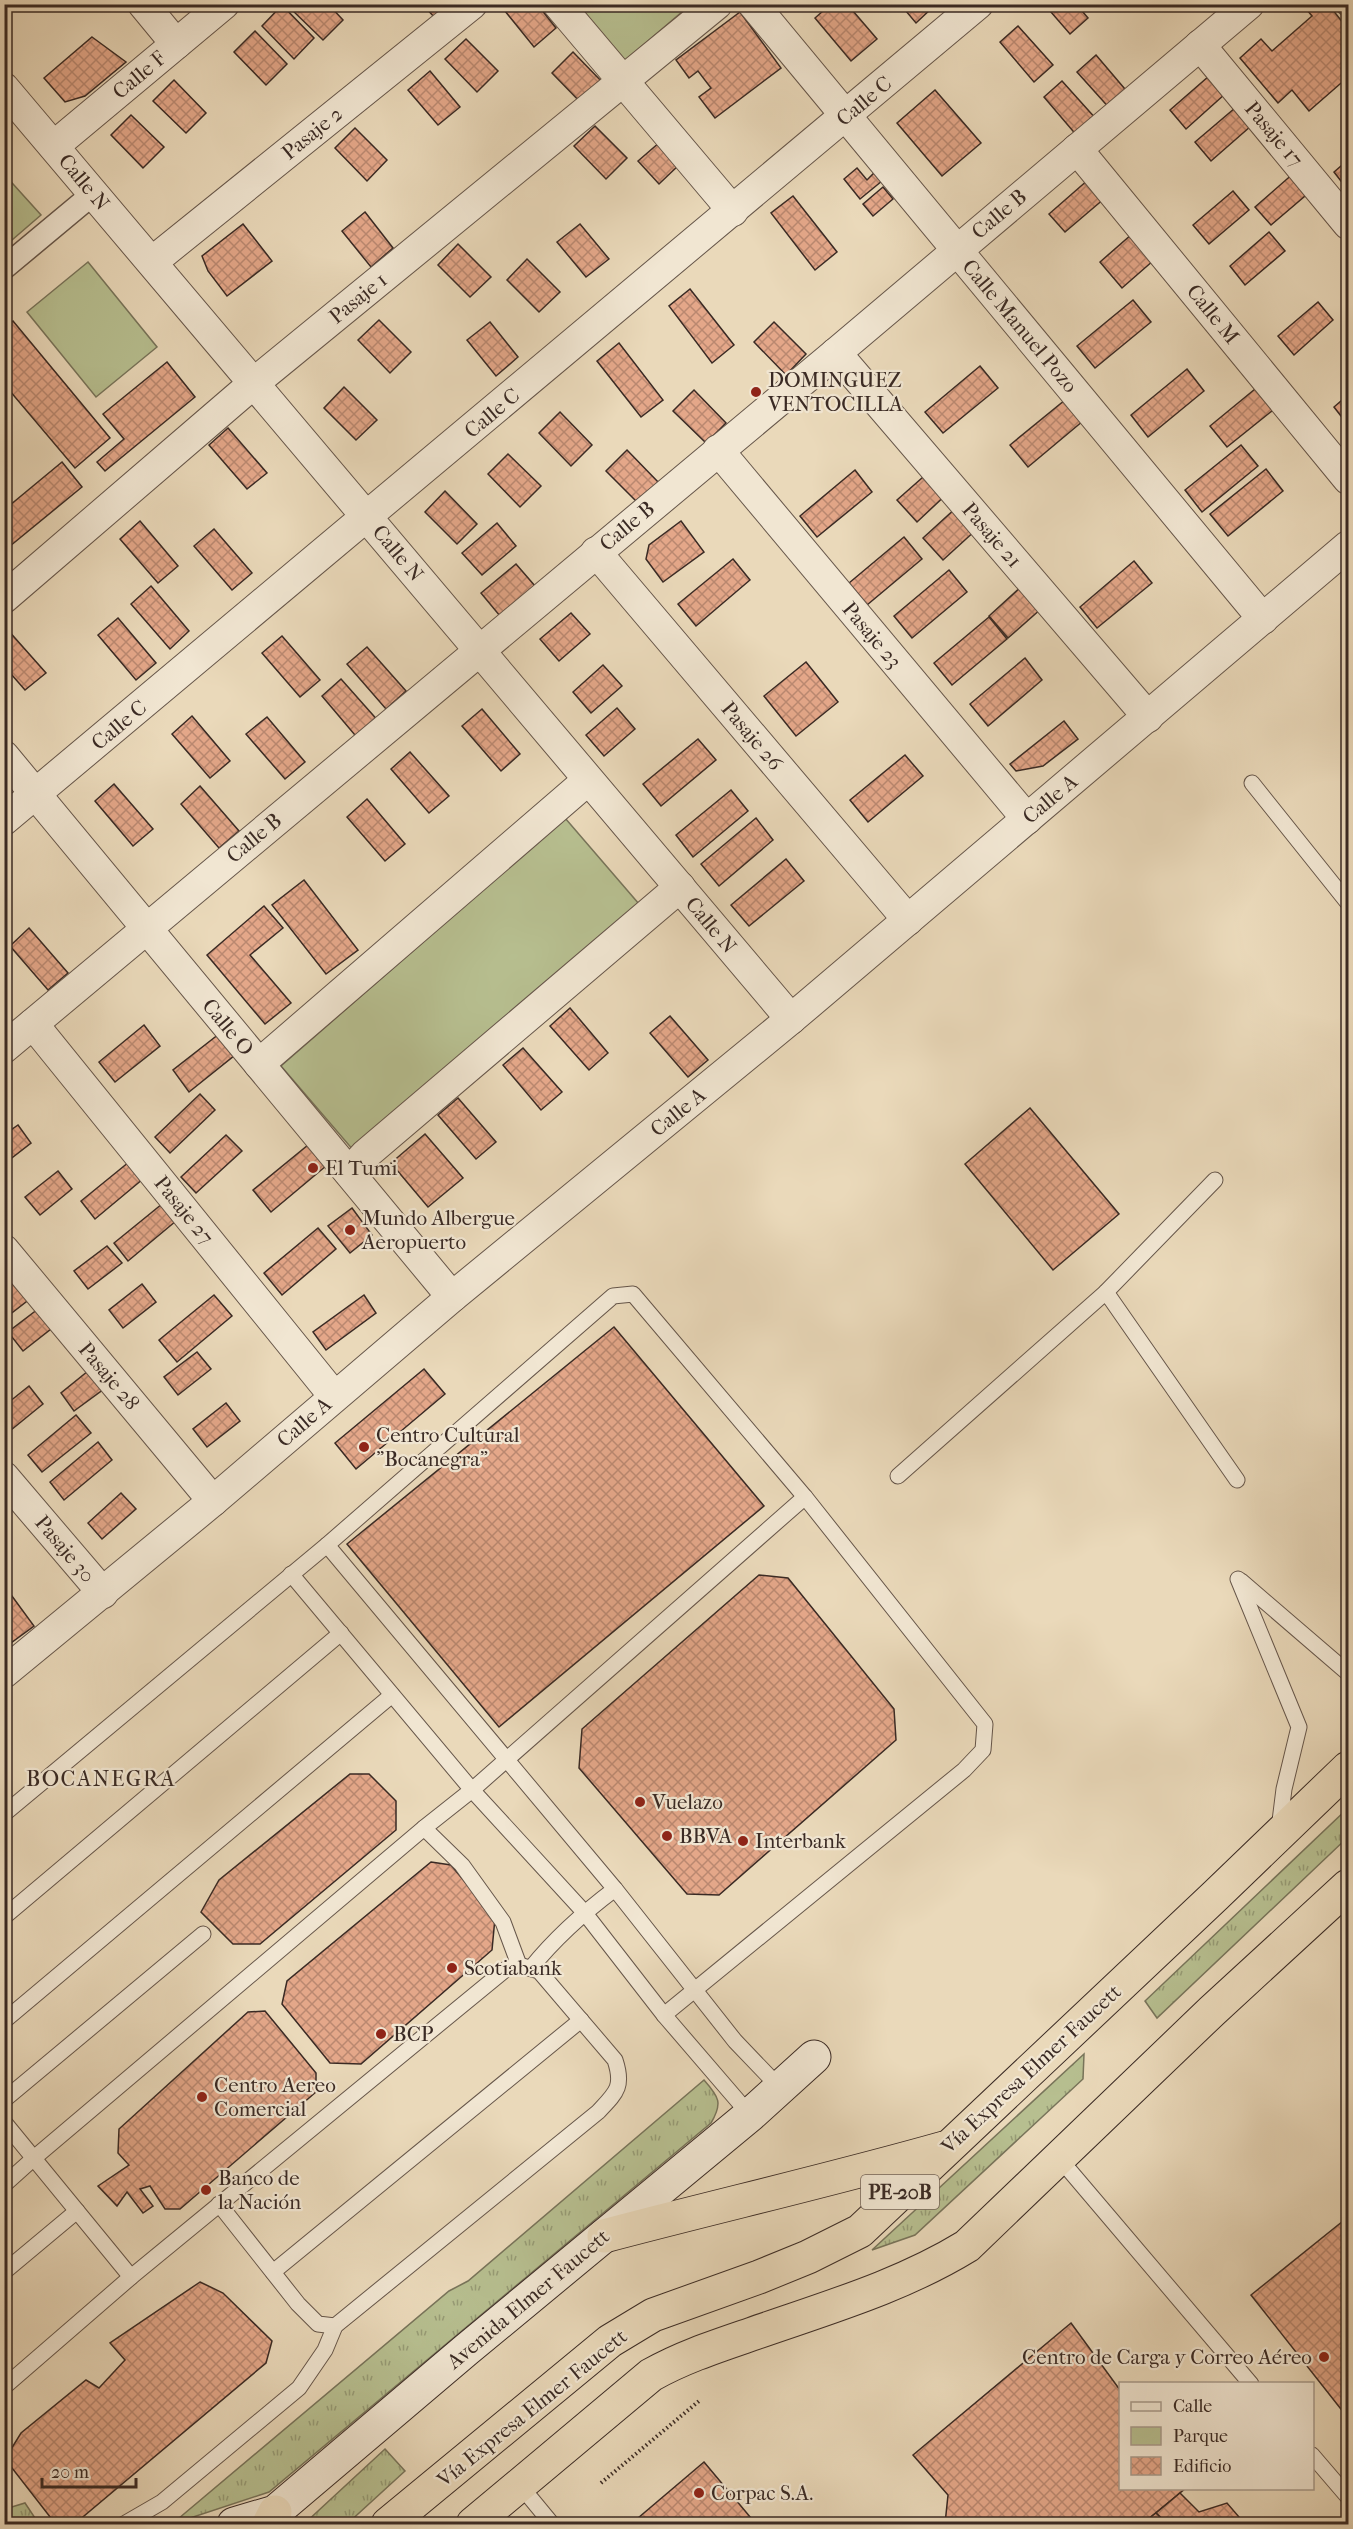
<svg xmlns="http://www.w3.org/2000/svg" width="1353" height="2529" font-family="'IM FELL French Canon',serif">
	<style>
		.grass { fill: url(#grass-tufts); stroke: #78745a; stroke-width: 1.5 }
		.park { fill: #b7bf90; stroke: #78745a; stroke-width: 1.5 }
		.building { fill: url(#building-cross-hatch); stroke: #3a2a24; stroke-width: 1.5 }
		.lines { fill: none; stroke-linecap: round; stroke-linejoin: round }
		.service-casing { stroke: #66564a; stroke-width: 17 }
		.pedestrian-casing { stroke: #66564a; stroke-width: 25 }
		.minor-casing { stroke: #66564a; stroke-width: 32 }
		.secondary-casing { stroke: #3a2a24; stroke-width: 35 }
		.trunk-casing { stroke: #3a2a24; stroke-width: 35 }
		.path { stroke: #3a2a24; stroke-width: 4; stroke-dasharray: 1.5 3; stroke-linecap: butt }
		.service { stroke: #f1e6d2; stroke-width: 15 }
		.pedestrian { stroke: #f1e6d2; stroke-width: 22 }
		.minor { stroke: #f1e6d2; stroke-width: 30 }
		.secondary { stroke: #f1e6d2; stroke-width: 33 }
		.trunk { stroke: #ead9ba; stroke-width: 33 }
		.poi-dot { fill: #8f2418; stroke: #f1e6d2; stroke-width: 2 }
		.labels { text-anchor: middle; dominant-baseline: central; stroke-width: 4.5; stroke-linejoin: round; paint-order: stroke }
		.shield { fill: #f1e6d2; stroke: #716258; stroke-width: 1.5 }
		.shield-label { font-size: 20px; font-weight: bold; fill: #3a2a24 }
		.street-label { font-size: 21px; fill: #3a2a24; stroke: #f1e6d2 }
		.poi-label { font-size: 21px; fill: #3a2a24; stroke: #f1e6d2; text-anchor: start }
		.neighbourhood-label { font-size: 22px; letter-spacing: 1.5px; fill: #3a2a24; stroke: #f1e6d2 }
	</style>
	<defs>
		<pattern id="grass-tufts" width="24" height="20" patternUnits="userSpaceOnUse" patternTransform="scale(1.5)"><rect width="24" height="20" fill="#b7bf90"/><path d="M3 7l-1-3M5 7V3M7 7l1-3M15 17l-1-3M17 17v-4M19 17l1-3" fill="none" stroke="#969b75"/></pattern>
		<pattern id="building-cross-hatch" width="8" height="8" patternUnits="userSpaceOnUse" patternTransform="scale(1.5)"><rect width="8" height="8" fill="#e4a789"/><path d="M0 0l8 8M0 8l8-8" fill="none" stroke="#ba8870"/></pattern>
	</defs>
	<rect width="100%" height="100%" fill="#ead9ba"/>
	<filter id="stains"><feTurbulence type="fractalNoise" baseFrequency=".00333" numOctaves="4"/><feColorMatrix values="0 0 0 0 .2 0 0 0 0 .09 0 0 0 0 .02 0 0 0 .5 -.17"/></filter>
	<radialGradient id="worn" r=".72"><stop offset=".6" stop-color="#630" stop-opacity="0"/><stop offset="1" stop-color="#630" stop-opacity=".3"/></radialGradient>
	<g class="grass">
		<path d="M1348 1808V1837L1157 2018 1145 2001Z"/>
		<path d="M1084 2054 1083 2079 915 2235 872 2250Z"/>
		<path d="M704 2080C719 2097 723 2103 711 2123L269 2492 172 2524 449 2291 468 2281Z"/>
		<path d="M385 2449 405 2471 347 2524H304Z"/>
		<path d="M25 2503 39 2524H5V2509Z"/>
	</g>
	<g class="park">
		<path d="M571 5H690L622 63Z"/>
		<path d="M4 174 41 215 5 246H4Z"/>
		<path d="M88 262 157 347 96 397 27 312Z"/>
		<path d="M565 818 639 904 354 1151 281 1066Z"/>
	</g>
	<g class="building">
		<path d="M293 4H328L343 20 323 40 290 8Z"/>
		<path d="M422 4H450L436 19Z"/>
		<path d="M513 4H537L556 28 534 47 505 11Z"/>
		<path d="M831 4H847L877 39 851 61 815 18Z"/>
		<path d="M900 4H933L934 6 916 23Z"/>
		<path d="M1044 4H1076L1088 18 1070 34Z"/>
		<path d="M1302 4H1328L1348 29V77L1309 111 1292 90 1278 103 1240 58 1261 39 1272 51 1312 16Z"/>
		<path d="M282 5 314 38 294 59 262 26Z"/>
		<path d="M740 12 781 68 715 118 699 97 711 88 698 71 689 78 676 60Z"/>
		<path d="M1018 26 1053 65 1034 82 1000 42Z"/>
		<path d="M255 31 287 64 266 85 234 52Z"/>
		<path d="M92 37 126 62 85 96 65 102 44 78Z"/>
		<path d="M466 39 498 71 477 92 445 59Z"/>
		<path d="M573 52 605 85 584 106 552 73Z"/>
		<path d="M1096 55 1130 95 1112 111 1077 72Z"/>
		<path d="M430 71 460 107 438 125 408 90Z"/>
		<path d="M1209 76 1225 94 1186 129 1170 110Z"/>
		<path d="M174 80 206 113 186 133 153 101Z"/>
		<path d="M1062 81 1097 120 1078 137 1044 97Z"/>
		<path d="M935 90 981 143 942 176 897 123Z"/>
		<path d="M1235 108 1251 126 1211 161 1195 142Z"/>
		<path d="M131 115 164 147 143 168 111 135Z"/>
		<path d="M595 126 627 158 606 179 574 146Z"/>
		<path d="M355 128 387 160 367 181 335 148Z"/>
		<path d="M660 142 680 164 659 184 638 161Z"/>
		<path d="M1348 160V190L1334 172Z"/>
		<path d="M857 168 867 180 875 172 882 181 860 199 844 179Z"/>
		<path d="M1295 172 1311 191 1271 225 1255 207Z"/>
		<path d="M1089 179 1105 198 1065 232 1049 214Z"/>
		<path d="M883 187 893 199 873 216 863 204Z"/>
		<path d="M1233 191 1249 210 1209 244 1193 225Z"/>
		<path d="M793 196 837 252 815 270 771 213Z"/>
		<path d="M365 212 393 248 371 267 342 231Z"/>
		<path d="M243 224 272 261 227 296 208 271 202 256Z"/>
		<path d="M580 224 609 259 586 277 557 242Z"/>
		<path d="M1269 232 1285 251 1245 285 1230 266Z"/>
		<path d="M1132 234 1154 260 1122 288 1100 262Z"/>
		<path d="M458 244 491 277 470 297 438 265Z"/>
		<path d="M527 259 560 292 539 312 507 280Z"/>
		<path d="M690 289 734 345 712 363 669 306Z"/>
		<path d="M1133 300 1151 322 1095 368 1077 346Z"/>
		<path d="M1318 302 1333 320 1294 355 1278 336Z"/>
		<path d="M379 320 411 352 390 373 358 340Z"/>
		<path d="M13 321 110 438 75 468 4 384V328Z"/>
		<path d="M490 322 518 357 496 376 467 340Z"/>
		<path d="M774 322 806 354 786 375 754 342Z"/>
		<path d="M619 343 663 400 641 417 597 361Z"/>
		<path d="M167 362 195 397 105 471 97 462 124 439 103 414Z"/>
		<path d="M980 366 998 388 943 433 925 412Z"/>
		<path d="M1187 369 1204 391 1148 437 1131 415Z"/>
		<path d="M1266 380 1283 402 1227 447 1210 426Z"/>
		<path d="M344 387 377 420 356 440 324 408Z"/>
		<path d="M694 390 726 423 706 443 673 411Z"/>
		<path d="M1348 395V425L1334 407Z"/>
		<path d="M1065 400 1083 421 1028 467 1010 445Z"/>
		<path d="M560 412 592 445 571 466 539 433Z"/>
		<path d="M228 428 267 473 247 489 209 445Z"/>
		<path d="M1241 445 1258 466 1202 512 1185 490Z"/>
		<path d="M627 450 659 483 638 503 606 471Z"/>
		<path d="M508 454 541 486 520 507 488 474Z"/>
		<path d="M62 462 82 487 4 551V510Z"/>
		<path d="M1266 469 1283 491 1228 536 1210 514Z"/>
		<path d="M855 470 872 492 817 537 800 516Z"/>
		<path d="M931 470 950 491 917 522 897 500Z"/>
		<path d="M445 491 477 524 457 544 425 512Z"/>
		<path d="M957 507 977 529 943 560 923 538Z"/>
		<path d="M140 521 178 566 158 583 120 539Z"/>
		<path d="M681 521 704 552 663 582 646 559 649 545Z"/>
		<path d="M497 523 516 546 482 575 462 553Z"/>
		<path d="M214 529 252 573 232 590 194 546Z"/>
		<path d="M904 537 922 559 867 605 849 583Z"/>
		<path d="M733 559 750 580 696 626 678 604Z"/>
		<path d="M1134 561 1152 583 1097 628 1080 607Z"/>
		<path d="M516 564 535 586 500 616 481 593Z"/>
		<path d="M949 570 967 592 912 638 894 616Z"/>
		<path d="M151 586 189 631 170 649 131 604Z"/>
		<path d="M1022 586 1042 608 1008 638 989 616Z"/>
		<path d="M571 613 590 634 559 661 540 639Z"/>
		<path d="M989 617 1007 639 952 685 934 663Z"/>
		<path d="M118 618 156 663 136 680 98 635Z"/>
		<path d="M7 629 46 673 25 690 4 666V631Z"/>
		<path d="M282 636 320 680 300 697 262 653Z"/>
		<path d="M367 647 406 691 386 709 347 664Z"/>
		<path d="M1025 658 1042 680 988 726 970 704Z"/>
		<path d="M806 662 838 702 796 736 764 696Z"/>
		<path d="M603 665 622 686 591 713 573 692Z"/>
		<path d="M341 679 380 723 360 741 322 696Z"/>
		<path d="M617 708 635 729 604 756 586 735Z"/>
		<path d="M482 709 520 754 501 771 462 726Z"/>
		<path d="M192 716 230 761 210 778 172 734Z"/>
		<path d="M267 717 305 762 285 779 246 734Z"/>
		<path d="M1064 721 1078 739 1043 766 1016 771 1010 764Z"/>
		<path d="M698 739 716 760 661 806 643 784Z"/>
		<path d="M410 752 449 796 429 813 391 769Z"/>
		<path d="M905 755 923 776 868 822 850 800Z"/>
		<path d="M114 784 153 829 133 846 95 801Z"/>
		<path d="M200 786 239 831 219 848 181 804Z"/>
		<path d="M731 790 748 811 693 857 676 835Z"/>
		<path d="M367 799 405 844 385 861 347 817Z"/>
		<path d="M756 818 773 840 719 886 701 864Z"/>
		<path d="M786 859 804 881 749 926 731 905Z"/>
		<path d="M304 880 358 950 326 974 272 905Z"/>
		<path d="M264 906 283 928 250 955 291 1003 265 1024 207 955Z"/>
		<path d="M29 928 68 973 48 990 10 946Z"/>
		<path d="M570 1008 608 1053 589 1070 550 1026Z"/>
		<path d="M670 1016 708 1060 688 1077 650 1033Z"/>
		<path d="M144 1025 160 1046 115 1082 99 1062Z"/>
		<path d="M219 1034 235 1055 189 1092 173 1070Z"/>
		<path d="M523 1048 562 1092 541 1110 503 1065Z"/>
		<path d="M200 1094 215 1110 170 1153 155 1137Z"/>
		<path d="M458 1098 496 1142 476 1159 438 1115Z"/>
		<path d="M1030 1108 1119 1214 1053 1270 965 1164Z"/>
		<path d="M18 1125 31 1143 4 1164V1135Z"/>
		<path d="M425 1134 463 1178 428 1207 391 1163Z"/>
		<path d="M226 1135 242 1151 196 1193 181 1177Z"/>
		<path d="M308 1145 326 1166 271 1212 253 1190Z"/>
		<path d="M129 1162 143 1179 95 1219 81 1201Z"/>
		<path d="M58 1171 72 1189 40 1215 25 1197Z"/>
		<path d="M162 1204 176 1221 128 1261 114 1243Z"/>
		<path d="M352 1208 372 1235 350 1253 328 1226Z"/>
		<path d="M318 1228 336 1249 282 1295 264 1273Z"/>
		<path d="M107 1246 122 1263 88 1289 74 1271Z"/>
		<path d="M18 1280 31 1298 4 1319V1290Z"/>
		<path d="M142 1284 156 1302 123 1328 109 1310Z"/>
		<path d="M214 1295 232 1316 177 1362 159 1340Z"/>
		<path d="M364 1295 376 1313 326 1350 313 1332Z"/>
		<path d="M42 1306 56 1325 23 1351 8 1332Z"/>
		<path d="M614 1327 764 1506 499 1727 347 1544Z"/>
		<path d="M197 1352 211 1369 178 1395 164 1377Z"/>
		<path d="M93 1367 108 1386 74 1411 61 1393Z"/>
		<path d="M424 1369 445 1394 356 1469 335 1443Z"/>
		<path d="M29 1386 43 1404 11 1430 4 1422V1406Z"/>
		<path d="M226 1403 240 1421 207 1447 193 1429Z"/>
		<path d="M76 1415 91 1433 42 1472 28 1455Z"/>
		<path d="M98 1442 112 1460 64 1500 50 1482Z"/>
		<path d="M121 1493 136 1509 102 1539 88 1523Z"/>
		<path d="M759 1575 788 1578 894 1709 896 1740 719 1895 687 1894 579 1768 582 1729Z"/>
		<path d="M9 1592 34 1626 4 1648V1596Z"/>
		<path d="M350 1774H369L396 1801V1830L260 1944H233L201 1912 219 1880Z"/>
		<path d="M431 1862 451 1865 495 1918 492 1950 361 2064 330 2063 282 2004 287 1981Z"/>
		<path d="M265 2011 316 2073V2092L180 2209H165L150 2186 140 2189 153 2206 143 2213 127 2192 117 2206 98 2186 129 2165 118 2153 119 2129 248 2012Z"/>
		<path d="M1348 2217V2418L1251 2295Z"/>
		<path d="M200 2282 223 2293 272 2341 266 2363 78 2521 54 2522 5 2459 21 2433 86 2380 99 2388 125 2360 110 2343Z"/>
		<path d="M1071 2323 1120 2390V2488H1186L1142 2524H945L948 2495 913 2455Z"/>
		<path d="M704 2462 756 2524H631Z"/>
		<path d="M1180 2493 1199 2512 1227 2503 1245 2524H1167L1156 2513Z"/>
		<path d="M1156 2513 1167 2524H1142Z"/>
	</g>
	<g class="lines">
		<g class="service-casing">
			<g id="service">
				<path d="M1252 783 1348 903"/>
				<path d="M1106 1292 1215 1180"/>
				<path d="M898 1476 1106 1292 1237 1480"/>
				<path d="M327 1545 615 1889 735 2041 780 2088"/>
				<path d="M291 1574 472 1790 584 1912 664 2015 750 2115"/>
				<path d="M1238 1579 1299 1727 1284 1789 1279 1829"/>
				<path d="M1241 1581 1348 1673"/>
				<path d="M4 1814 327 1545 613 1296 633 1294 805 1497 985 1724 983 1750 964 1770 664 2015"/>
				<path d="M424 1828 462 1865 503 1922 519 1965"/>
				<path d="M4 1917 341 1633"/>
				<path d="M531 1968C556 1937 583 1913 615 1889"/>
				<path d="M4 2021 392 1695"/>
				<path d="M4 2100 203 1934"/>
				<path d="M4 2122 131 2277"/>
				<path d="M1059 2158 1251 2384"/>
				<path d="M4 2185 34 2158 424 1828 472 1790 805 1497"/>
				<path d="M219 2204 298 2304 318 2324 335 2326"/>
				<path d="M4 2272 77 2211"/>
				<path d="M273 2272 581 2020"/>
				<path d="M4 2387 131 2277 506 1969 519 1965 539 1971 615 2060C624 2087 616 2093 598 2112L335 2326 325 2350 299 2388 162 2502 124 2524"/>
				<path d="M1312 2455 1348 2497"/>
				<path d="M519 2484 552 2524"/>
			</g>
		</g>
		<g class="pedestrian-casing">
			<g id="pedestrian">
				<path d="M1348 4V5"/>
				<path d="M4 268 94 193"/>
			</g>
		</g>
		<g class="minor-casing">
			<g id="minor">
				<path d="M143 4 176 44"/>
				<path d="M558 4 733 211"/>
				<path d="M753 4 1263 619"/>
				<path d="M1200 45 1348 224"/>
				<path d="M4 88 791 1019"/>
				<path d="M54 146 224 4"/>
				<path d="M1077 149 1348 479"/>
				<path d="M152 262 472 4"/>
				<path d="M836 353 1148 717"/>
				<path d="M718 450 1027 819"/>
				<path d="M596 552 908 920"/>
				<path d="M4 598 254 383 717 4"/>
				<path d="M4 756 452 1297"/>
				<path d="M4 820 978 4"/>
				<path d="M33 1024 334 1396"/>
				<path d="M4 1048 836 353 1249 4"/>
				<path d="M259 1064 588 780"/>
				<path d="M349 1172 365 1155 680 887"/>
				<path d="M4 1250 213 1501"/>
				<path d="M4 1477 103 1593"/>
				<path d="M4 1673 213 1501 452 1297 791 1019 1348 546"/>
			</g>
		</g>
		<g class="secondary-casing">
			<path id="secondary" d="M234 2524 275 2512 466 2350 750 2115 814 2057"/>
		</g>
		<g class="trunk-casing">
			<g id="trunk">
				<path d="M604 2236C717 2206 831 2180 944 2148"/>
				<path d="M269 2524 275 2512"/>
				<path d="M388 2524 610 2341 653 2315 759 2277 808 2257 860 2231 1215 1896 1348 1768"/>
				<path d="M473 2524 651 2375C683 2357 717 2346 752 2334 826 2308 900 2287 967 2246L1212 2011 1348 1886"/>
			</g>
		</g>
		<path class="path" d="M601 2483 699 2401"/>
		<use href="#service" class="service"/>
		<use href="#pedestrian" class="pedestrian"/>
		<use href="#minor" class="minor"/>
		<use href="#secondary" class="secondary"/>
		<use href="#trunk" class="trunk"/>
	</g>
	<g class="poi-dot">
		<circle cx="756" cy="392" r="6"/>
		<circle cx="313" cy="1168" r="6"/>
		<circle cx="350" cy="1230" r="6"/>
		<circle cx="364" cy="1447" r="6"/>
		<circle cx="640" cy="1802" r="6"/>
		<circle cx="667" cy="1836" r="6"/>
		<circle cx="743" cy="1841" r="6"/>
		<circle cx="452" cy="1968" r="6"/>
		<circle cx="381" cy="2034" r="6"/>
		<circle cx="202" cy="2097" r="6"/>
		<circle cx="206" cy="2190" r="6"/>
		<circle cx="1324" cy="2357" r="6"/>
		<circle cx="699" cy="2493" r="6"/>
	</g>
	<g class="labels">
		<rect class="shield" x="861" y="2175" width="78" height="34" rx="4.5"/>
		<g class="shield-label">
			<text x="900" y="2192">PE-20B</text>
		</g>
		<g class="street-label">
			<text transform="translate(139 75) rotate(-40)">Calle F</text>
			<text transform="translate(864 101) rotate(-40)">Calle C</text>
			<text transform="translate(312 133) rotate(-39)">Pasaje 2</text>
			<text transform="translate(1274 134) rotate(50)">Pasaje 17</text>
			<text transform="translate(84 182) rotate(50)">Calle N</text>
			<text transform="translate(999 214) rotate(-40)">Calle B</text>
			<text transform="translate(358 298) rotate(-39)">Pasaje 1</text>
			<text transform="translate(1213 314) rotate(51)">Calle M</text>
			<text transform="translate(1020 326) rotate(50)">Calle Manuel Pozo</text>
			<text transform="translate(492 413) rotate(-40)">Calle C</text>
			<text transform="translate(627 526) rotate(-40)">Calle B</text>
			<text transform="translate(992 535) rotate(49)">Pasaje 21</text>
			<text transform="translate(398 553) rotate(50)">Calle N</text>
			<text transform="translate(872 635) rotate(50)">Pasaje 23</text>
			<text transform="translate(119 725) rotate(-40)">Calle C</text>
			<text transform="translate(752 736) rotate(50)">Pasaje 26</text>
			<text transform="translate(1050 799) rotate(-40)">Calle A</text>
			<text transform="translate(254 838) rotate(-40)">Calle B</text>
			<text transform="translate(711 925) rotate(50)">Calle N</text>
			<text transform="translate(228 1027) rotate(50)">Calle O</text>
			<text transform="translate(678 1112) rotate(-39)">Calle A</text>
			<text transform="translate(184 1210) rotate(51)">Pasaje 27</text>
			<text transform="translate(109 1376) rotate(50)">Pasaje 28</text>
			<text transform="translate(304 1422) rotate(-41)">Calle A</text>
			<text transform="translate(65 1549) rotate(50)">Pasaje 30</text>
			<text transform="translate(1031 2069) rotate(-43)">Vía Expresa Elmer Faucett</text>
			<text transform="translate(528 2299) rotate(-40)">Avenida Elmer Faucett</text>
			<text transform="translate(532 2408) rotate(-39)">Vía Expresa Elmer Faucett</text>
		</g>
		<g class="poi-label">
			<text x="768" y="380">DOMINGUEZ<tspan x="768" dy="24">VENTOCILLA</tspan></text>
			<text x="325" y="1168">El Tumi</text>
			<text x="362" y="1218">Mundo Albergue<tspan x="362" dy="24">Aeropuerto</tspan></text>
			<text x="376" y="1435">Centro Cultural<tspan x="376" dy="24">"Bocanegra"</tspan></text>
			<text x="652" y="1802">Vuelazo</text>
			<text x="679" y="1836">BBVA</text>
			<text x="755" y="1841">Interbank</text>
			<text x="464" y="1968">Scotiabank</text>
			<text x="393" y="2034">BCP</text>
			<text x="214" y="2085">Centro Aereo<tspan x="214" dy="24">Comercial</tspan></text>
			<text x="218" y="2178">Banco de<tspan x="218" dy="24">la Nación</tspan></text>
			<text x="1312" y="2357" text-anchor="end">Centro de Carga y Correo Aéreo</text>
			<text x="711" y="2493">Corpac S.A.</text>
		</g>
		<g class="neighbourhood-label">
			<text x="101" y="1779">BOCANEGRA</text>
		</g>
	</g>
	<rect width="1353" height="2529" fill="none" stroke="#ead9ba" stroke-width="24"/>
	<rect x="6" y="6" width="1341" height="2517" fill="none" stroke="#3a2a24" stroke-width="3"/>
	<rect x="12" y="12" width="1329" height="2505" fill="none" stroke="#3a2a24" stroke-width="1.5"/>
	<rect x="1119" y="2382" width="195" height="108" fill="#f1e6d2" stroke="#a89b8c" stroke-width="1.5"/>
	<rect x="1131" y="2402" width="30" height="9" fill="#f1e6d2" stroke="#a89b8c" stroke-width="1.5"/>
	<text x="1173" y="2412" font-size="18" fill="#3a2a24">Calle</text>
	<rect x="1131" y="2427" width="30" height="18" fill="#b7bf90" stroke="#a89b8c" stroke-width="1.5"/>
	<text x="1173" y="2442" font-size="18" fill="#3a2a24">Parque</text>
	<rect x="1131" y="2457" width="30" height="18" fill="url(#building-cross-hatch)" stroke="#a89b8c" stroke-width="1.5"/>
	<text x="1173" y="2472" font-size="18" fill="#3a2a24">Edificio</text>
	<path d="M42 2478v9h94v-9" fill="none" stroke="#3a2a24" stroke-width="3"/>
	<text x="51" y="2478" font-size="18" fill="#3a2a24" stroke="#f1e6d2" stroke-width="4.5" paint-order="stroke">20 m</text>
	<rect width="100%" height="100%" filter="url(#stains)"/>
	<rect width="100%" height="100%" fill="url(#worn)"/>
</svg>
